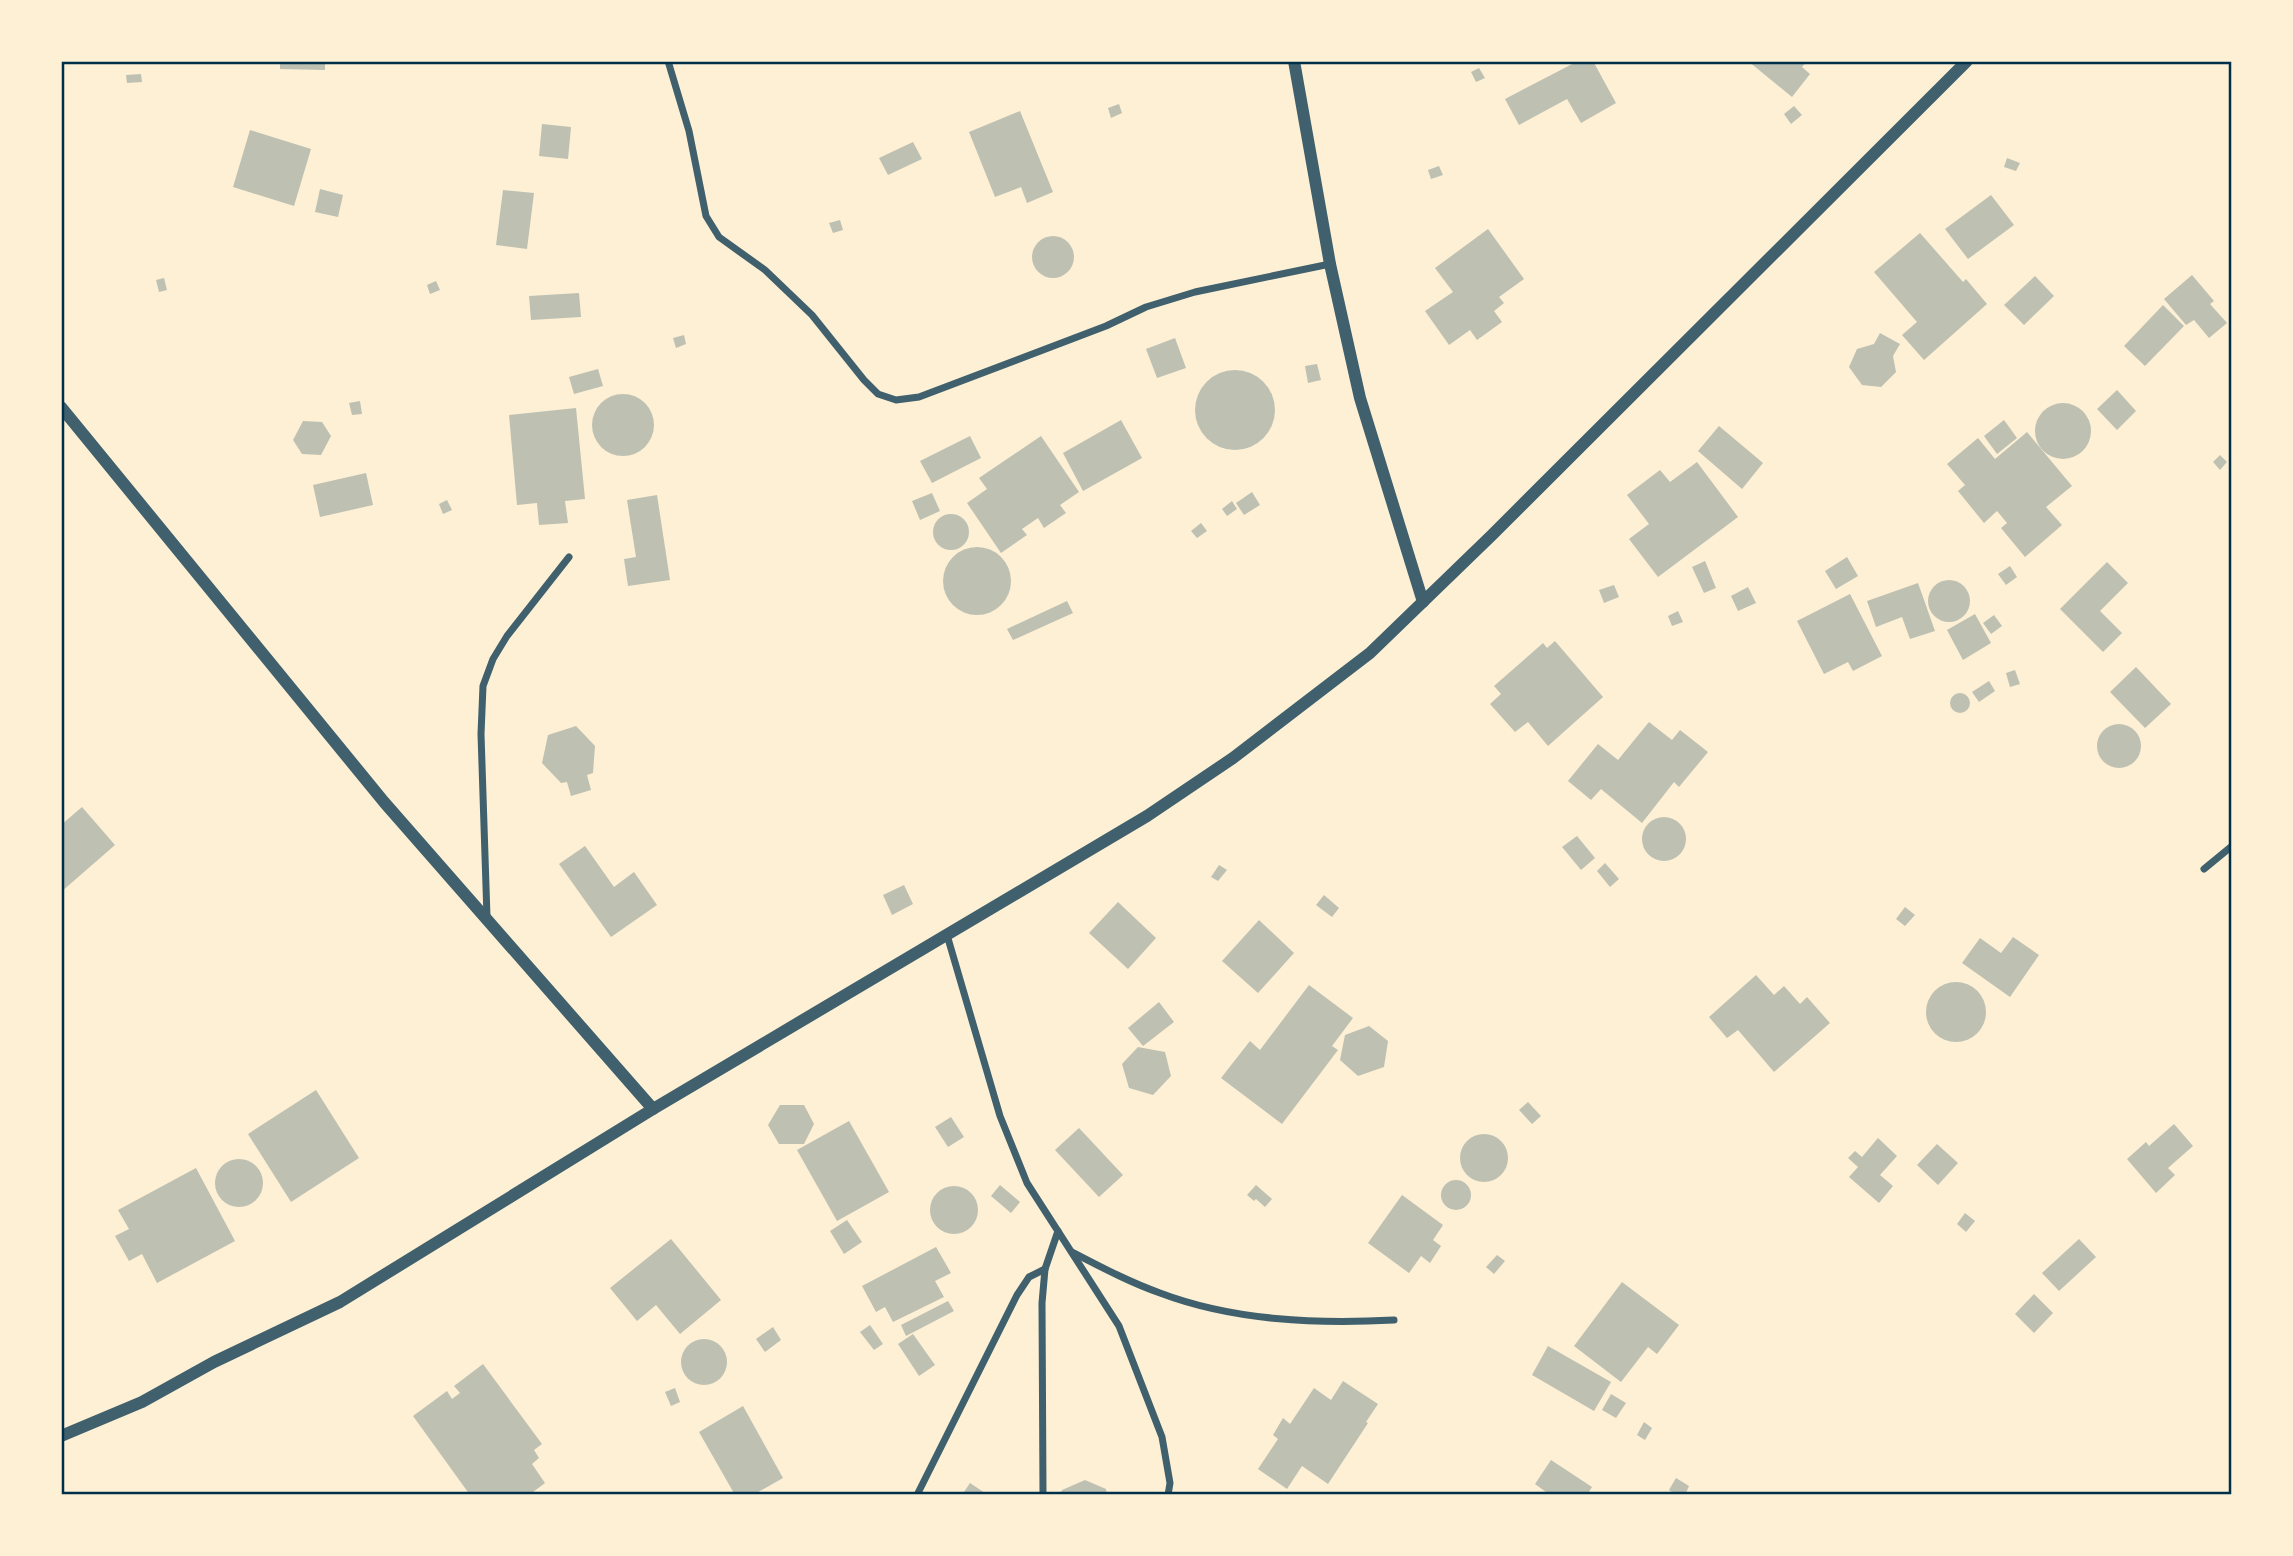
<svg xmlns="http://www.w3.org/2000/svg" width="2293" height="1556" font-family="Ubuntu,sans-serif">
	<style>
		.building { fill: #bec0b2 }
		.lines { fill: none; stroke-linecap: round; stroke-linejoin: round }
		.minor { stroke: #3f606c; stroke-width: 7 }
		.tertiary { stroke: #3f606c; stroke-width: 12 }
		.neatline { fill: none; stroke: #003049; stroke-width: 2.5 }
	</style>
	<rect width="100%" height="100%" fill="#fdf0d5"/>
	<g class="building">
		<path d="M280 61H325V70L280 69Z"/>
		<path d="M1578 61H1593L1616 103 1581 123 1567 99 1519 125 1505 99Z"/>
		<path d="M1748 61H1807L1802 67 1810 74 1792 97Z"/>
		<path d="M1479 68 1485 78 1476 82 1471 72Z"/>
		<path d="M141 74 142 82 127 83 126 75Z"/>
		<path d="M1119 104 1122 113 1111 118 1108 108Z"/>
		<path d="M1794 106 1802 115 1791 124 1784 114Z"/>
		<path d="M1020 111 1053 192 1027 203 1021 187 995 197 969 132Z"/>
		<path d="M542 124 571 127 568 159 539 156Z"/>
		<path d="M250 130 311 149 294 206 233 187Z"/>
		<path d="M913 142 922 159 888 175 879 158Z"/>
		<path d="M2007 158 2020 163 2016 171 2004 167Z"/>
		<path d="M1439 166 1443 175 1431 179 1428 170Z"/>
		<path d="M320 189 343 195 338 217 315 212Z"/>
		<path d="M503 190 534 193 527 249 496 245Z"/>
		<path d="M1991 195 2014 225 1968 259 1945 229Z"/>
		<path d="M840 220 843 230 833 233 829 223Z"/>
		<path d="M1488 229 1524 279 1499 297 1504 303 1494 311 1502 322 1477 340 1470 330 1449 345 1425 311 1453 292 1435 268Z"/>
		<path d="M1920 233 1963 282 1966 279 1987 304 1924 360 1902 335 1917 322 1874 272Z"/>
		<circle cx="1053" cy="257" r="21"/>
		<path d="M2192 275 2214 301 2210 304 2227 323 2209 338 2194 320 2186 325 2164 299Z"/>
		<path d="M2035 276 2054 296 2024 325 2004 305Z"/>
		<path d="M164 278 167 290 159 292 156 280Z"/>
		<path d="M436 281 440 290 430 294 427 285Z"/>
		<path d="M579 293 581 317 531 320 529 296Z"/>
		<path d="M2163 305 2184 326 2145 366 2124 346Z"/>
		<path d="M1880 333 1900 344 1893 356 1896 372 1881 387 1862 385 1849 367 1857 349 1874 344Z"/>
		<path d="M684 335 686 344 676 348 673 338Z"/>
		<path d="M1175 338 1186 368 1157 378 1146 349Z"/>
		<path d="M1317 364 1321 380 1308 383 1305 366Z"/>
		<path d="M598 369 603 386 574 394 569 377Z"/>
		<circle cx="1235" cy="410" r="40"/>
		<path d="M2117 390 2136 411 2117 430 2097 409Z"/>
		<circle cx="623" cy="425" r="31"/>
		<path d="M360 401 362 414 352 415 349 403Z"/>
		<circle cx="2063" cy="431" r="28"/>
		<path d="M576 408 585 499 565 501 568 523 539 525 537 503 517 505 509 415Z"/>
		<path d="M1121 420 1142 458 1083 491 1063 453Z"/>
		<path d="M2004 420 2017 438 1997 454 1984 436Z"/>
		<path d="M303 421 322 422 331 436 321 455 302 454 293 440Z"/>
		<path d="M1719 426 1763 463 1742 489 1698 451Z"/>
		<path d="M2027 432 2072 486 2046 507 2062 525 2025 557 2001 528 2007 523 1997 511 1984 523 1958 491 1965 485 1947 464 1978 438 1995 459Z"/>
		<path d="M970 436 981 458 932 483 920 461Z"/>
		<path d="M1041 436 1079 492 1060 505 1066 513 1044 528 1038 518 1022 529 1027 535 1001 553 967 503 987 489 979 478Z"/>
		<path d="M2220 455 2227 462 2220 470 2213 462Z"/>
		<path d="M1697 462 1738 517 1658 577 1629 539 1649 524 1627 495 1660 470 1670 482Z"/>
		<path d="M366 473 373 505 320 517 313 485Z"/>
		<path d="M1252 492 1260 505 1244 515 1236 503Z"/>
		<path d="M932 493 940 511 920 520 912 501Z"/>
		<path d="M657 495 670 580 628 586 624 559 636 557 627 500Z"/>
		<path d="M447 500 452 510 443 514 439 504Z"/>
		<path d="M1232 501 1237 509 1227 516 1222 509Z"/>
		<circle cx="951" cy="532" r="18"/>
		<path d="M1201 523 1207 531 1197 538 1191 531Z"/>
		<circle cx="977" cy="581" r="34"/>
		<path d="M1847 557 1858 576 1836 589 1825 571Z"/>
		<path d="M1705 561 1716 588 1704 593 1692 567Z"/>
		<path d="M2107 562 2128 583 2100 611 2122 633 2103 652 2060 609Z"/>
		<path d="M2010 566 2017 577 2006 585 1998 574Z"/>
		<circle cx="1949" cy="601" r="21"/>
		<path d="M1918 583 1935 631 1910 639 1902 617 1876 627 1867 601Z"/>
		<path d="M1614 585 1619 597 1604 603 1599 590Z"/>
		<path d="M1748 587 1756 603 1738 611 1731 596Z"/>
		<path d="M1850 594 1882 656 1853 671 1848 662 1824 674 1797 621Z"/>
		<path d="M1067 601 1073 613 1013 640 1007 629Z"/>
		<path d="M1678 611 1683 622 1672 626 1668 616Z"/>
		<path d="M1975 614 1991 643 1963 660 1947 630Z"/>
		<path d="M1994 615 2002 626 1991 634 1983 623Z"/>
		<path d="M1555 641 1603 697 1548 746 1528 722 1515 732 1490 704 1501 694 1494 686 1543 643 1547 648Z"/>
		<path d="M2136 667 2171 704 2145 728 2110 692Z"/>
		<path d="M2015 670 2020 684 2010 687 2006 673Z"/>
		<path d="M1989 681 1995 691 1979 702 1972 692Z"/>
		<circle cx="1960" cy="703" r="10"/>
		<path d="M1649 722 1672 740 1680 730 1708 752 1679 787 1674 782 1642 823 1601 789 1591 800 1568 781 1598 744 1618 760Z"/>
		<circle cx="2119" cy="746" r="22"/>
		<path d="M576 726 595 746 593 773 587 775 591 790 571 796 567 782 561 783 542 763 548 735Z"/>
		<path d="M82 807 115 845 61 892V825Z"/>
		<circle cx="1664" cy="839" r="22"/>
		<path d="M1577 836 1595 858 1581 870 1562 847Z"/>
		<path d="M585 846 614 887 634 872 657 905 611 937 559 864Z"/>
		<path d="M1605 863 1619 879 1610 887 1597 871Z"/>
		<path d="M1219 865 1227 870 1218 881 1211 877Z"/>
		<path d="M904 885 913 904 892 915 883 895Z"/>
		<path d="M1324 895 1339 908 1332 917 1316 905Z"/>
		<path d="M1118 902 1156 938 1128 969 1089 933Z"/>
		<path d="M1905 907 1915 915 1905 926 1896 919Z"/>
		<path d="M1259 920 1294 953 1258 993 1222 961Z"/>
		<path d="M2013 937 2039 955 2010 997 1962 963 1980 938 2001 953Z"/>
		<path d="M1756 975 1774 995 1784 986 1800 1004 1807 997 1830 1023 1774 1072 1738 1030 1727 1038 1709 1017Z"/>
		<circle cx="1956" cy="1012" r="30"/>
		<path d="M1309 985 1353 1018 1332 1046 1338 1050 1282 1124 1221 1078 1250 1041 1260 1050Z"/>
		<path d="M1159 1002 1174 1022 1143 1046 1128 1028Z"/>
		<path d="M1369 1026 1388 1041 1384 1067 1358 1076 1340 1060 1345 1035Z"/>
		<path d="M1138 1047 1165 1052 1171 1076 1153 1095 1129 1088 1122 1064Z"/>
		<path d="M316 1090 359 1158 291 1202 248 1134Z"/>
		<path d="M1528 1102 1541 1116 1532 1124 1519 1110Z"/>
		<path d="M780 1105H804L814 1124 804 1144H779L768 1125Z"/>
		<path d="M951 1117 964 1137 948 1147 935 1127Z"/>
		<path d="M849 1121 889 1192 837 1221 797 1150Z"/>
		<path d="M2174 1124 2193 1146 2168 1168 2175 1175 2156 1193 2127 1159 2146 1142 2149 1146Z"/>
		<path d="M1079 1128 1123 1175 1099 1197 1055 1150Z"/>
		<circle cx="1484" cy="1158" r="24"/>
		<path d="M1878 1138 1897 1156 1880 1175 1893 1186 1879 1203 1849 1177 1858 1167 1848 1158 1855 1151 1862 1157Z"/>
		<path d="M1937 1144 1958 1163 1938 1185 1917 1165Z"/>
		<circle cx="239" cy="1183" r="24"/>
		<path d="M196 1168 235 1241 157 1283 142 1254 129 1261 115 1236 129 1229 118 1210Z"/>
		<circle cx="1456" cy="1195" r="15"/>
		<path d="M1000 1185 1020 1202 1011 1213 991 1196Z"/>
		<path d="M1256 1185 1272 1199 1265 1207 1256 1199 1254 1201 1247 1195Z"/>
		<circle cx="954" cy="1210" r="24"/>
		<path d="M1402 1195 1443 1225 1433 1240 1441 1246 1430 1263 1421 1256 1409 1273 1368 1243Z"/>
		<path d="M1965 1213 1975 1221 1966 1232 1957 1224Z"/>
		<path d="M847 1220 862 1242 844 1254 830 1231Z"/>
		<path d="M671 1239 721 1300 680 1334 656 1305 637 1321 610 1288Z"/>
		<path d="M2079 1239 2096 1257 2059 1291 2042 1273Z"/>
		<path d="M936 1247 951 1273 935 1281 944 1297 893 1322 885 1307 876 1312 862 1286Z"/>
		<path d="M1497 1255 1505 1261 1494 1274 1486 1267Z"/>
		<path d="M1622 1282 1679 1325 1657 1354 1648 1347 1621 1382 1574 1346Z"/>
		<path d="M2034 1294 2053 1313 2034 1333 2015 1314Z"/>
		<path d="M948 1301 954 1311 906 1336 901 1325Z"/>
		<path d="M870 1325 883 1344 874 1350 860 1332Z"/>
		<path d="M773 1327 781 1340 765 1352 756 1339Z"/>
		<path d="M913 1334 935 1365 919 1376 898 1344Z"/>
		<circle cx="704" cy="1362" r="23"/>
		<path d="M1548 1346 1611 1382 1594 1411 1532 1375Z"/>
		<path d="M483 1364 542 1444 534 1450 539 1458 532 1464 545 1483 529 1495H470L413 1416 447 1391 452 1399 460 1393 454 1386Z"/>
		<path d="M1343 1381 1378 1404 1366 1422 1368 1423 1328 1484 1302 1466 1287 1489 1258 1469 1278 1439 1273 1435 1283 1418 1290 1424 1314 1388 1331 1400Z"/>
		<path d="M675 1388 680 1402 671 1406 665 1392Z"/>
		<path d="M1611 1394 1626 1403 1616 1418 1602 1410Z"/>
		<path d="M743 1406 783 1478 753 1495H735L699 1432Z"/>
		<path d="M1644 1422 1652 1428 1645 1440 1637 1435Z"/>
		<path d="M1551 1460 1592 1487 1587 1495H1550L1535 1484Z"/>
		<path d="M1676 1478 1689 1486 1685 1495H1676L1669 1490Z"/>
		<path d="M1085 1480 1106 1489 1107 1495H1060L1062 1490Z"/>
		<path d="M970 1483 988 1495H962Z"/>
	</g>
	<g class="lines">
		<g class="minor">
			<path d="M668 61 689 131 706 216 719 237 765 270 812 315 864 380 878 394 896 400 919 397 1106 326 1146 307 1195 292 1330 264"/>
			<path d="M2204 869 2232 846"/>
			<path d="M487 917 481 734 483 686 493 659 507 636 569 557"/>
			<path d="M947 935 1000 1116 1027 1183 1119 1326 1162 1437 1170 1483 1168 1495"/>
			<path d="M1072 1252C1101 1267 1129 1282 1160 1293 1234 1321 1317 1324 1394 1320"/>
			<path d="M917 1495 1017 1295 1029 1277 1045 1269"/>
			<path d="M1043 1495 1042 1303 1045 1269 1058 1231"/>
		</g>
		<g class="tertiary">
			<path d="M1294 61 1330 264 1360 398 1423 602"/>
			<path d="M61 407 384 802 653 1109"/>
			<path d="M61 1436 142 1402 214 1362 340 1302 653 1109 1147 816 1233 758 1370 653 1492 535 1967 61"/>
		</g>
	</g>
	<rect width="2293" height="1556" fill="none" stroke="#fdf0d5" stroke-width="126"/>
	<rect x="63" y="63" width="2167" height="1430" class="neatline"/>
</svg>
